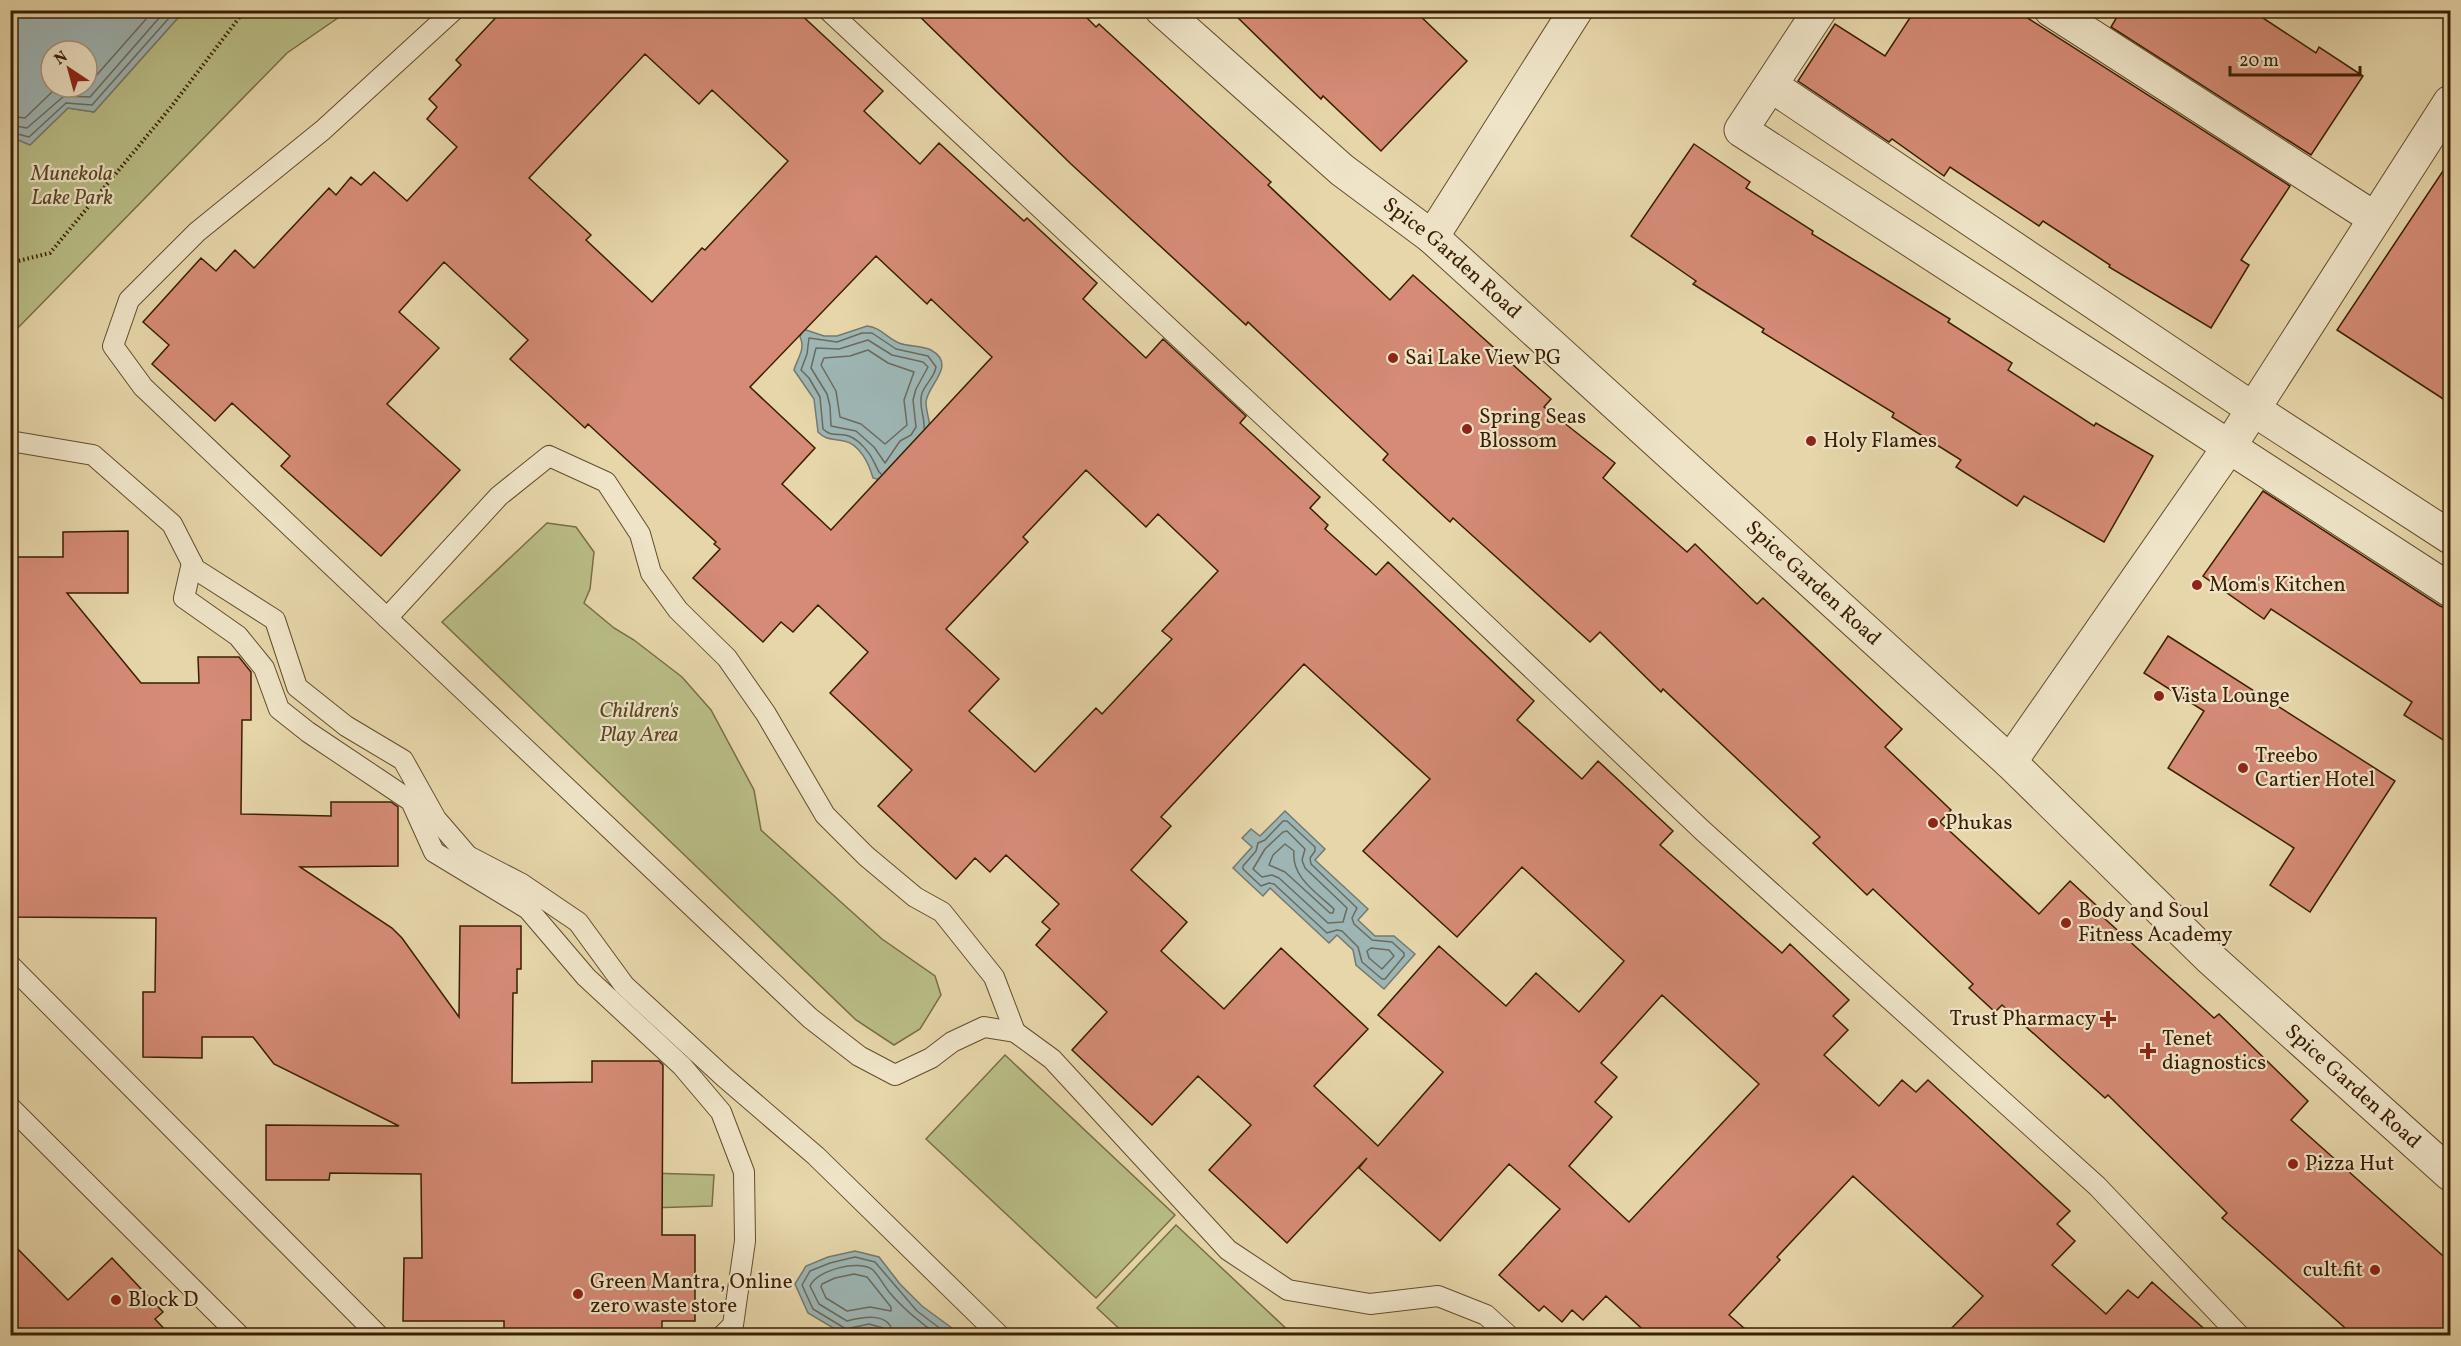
<svg xmlns="http://www.w3.org/2000/svg" width="2461" height="1346" font-family="Vollkorn,serif">
	<style>
		.green { fill: #b9bd86; stroke: #7a6e44; stroke-width: 1.5 }
		.water { fill: #9db6b5; stroke: #75796d; stroke-width: 1.5; fill-rule: evenodd }
		.lines { fill: none; stroke-linecap: round; stroke-linejoin: round }
		.shore { stroke: #6c6a5c; stroke-width: 1.5 }
		.building { fill: #d58b76; stroke: #3a1e02; stroke-width: 1.5; fill-rule: evenodd }
		.lane-casing { stroke: #654c2c; stroke-width: 22 }
		.street-casing { stroke: #654c2c; stroke-width: 35 }
		.path { stroke: #3a1e02; stroke-width: 4; stroke-dasharray: 1.5 3; stroke-linecap: butt }
		.lane { stroke: #efe4c8; stroke-width: 20 }
		.street { stroke: #efe4c8; stroke-width: 33 }
		.poi-dot { fill: #8f2418; stroke: #efe4c8; stroke-width: 2 }
		.labels { text-anchor: middle; dominant-baseline: central; stroke-width: 4.5; stroke-linejoin: round; paint-order: stroke }
		.park-label { font-size: 21px; font-style: italic; fill: #5a4623; stroke: #efe4c8 }
		.street-label { font-size: 21px; fill: #3a1e02; stroke: #efe4c8 }
		.poi-label { font-size: 21px; fill: #3a1e02; stroke: #efe4c8; text-anchor: start }
	</style>
	<rect width="100%" height="100%" fill="#e6d6aa"/>
	<filter id="stains"><feTurbulence type="fractalNoise" baseFrequency=".00333" numOctaves="4"/><feColorMatrix values="0 0 0 0 .2 0 0 0 0 .09 0 0 0 0 .02 0 0 0 .5 -.17"/></filter>
	<radialGradient id="worn" r=".72"><stop offset=".6" stop-color="#630" stop-opacity="0"/><stop offset="1" stop-color="#630" stop-opacity=".3"/></radialGradient>
	<g class="green">
		<path d="M184 11H348L287 53 11 335 10 137 30 144 68 108 94 112Z"/>
		<path d="M547 523 576 527 594 552 590 589 584 603 614 628 634 640 682 677 711 710 754 790 761 830 882 939 935 976 941 995 920 1029 894 1045 856 1020 442 622Z"/>
		<path d="M1005 1055 1175 1215 1096 1298 926 1139Z"/>
		<path d="M649 1173 714 1175 712 1206 649 1208Z"/>
		<path d="M1176 1225 1293 1335H1126L1097 1308Z"/>
	</g>
	<g class="water">
		<path d="M10 11 11 10 184 11 94 112 68 108 30 145 11 137ZM51 51H87V87H51Z"/>
		<path d="M867 326C880 327 887 338 899 343 909 347 921 345 931 350 958 365 927 385 926 402 926 412 930 420 930 430L880 480 873 478C869 464 860 444 844 441 832 438 827 441 818 432L814 399 794 370C797 359 806 349 800 337L803 329 824 336H837Z"/>
		<path d="M1285 811 1325 849 1315 860 1368 909 1358 920 1375 936H1394L1415 954 1384 989 1356 965 1353 950 1337 935 1329 943 1270 888 1263 896 1233 868 1252 847 1242 838 1251 829 1260 836Z"/>
		<path d="M855 1251 879 1257 900 1284 922 1306 956 1331 955 1335H887L869 1329 845 1335 808 1313 795 1284 806 1266 828 1257Z"/>
	</g>
	<g class="lines">
		<g class="shore">
			<path d="M87 86 154 10"/>
			<path d="M10 116 25 118 52 92 61 87"/>
			<path d="M10 125 27 128 64 96 90 97 166 10"/>
			<path d="M10 132 29 137 66 103 92 105 176 10"/>
			<path d="M868 340 892 355 923 362 928 367 916 389 913 400 916 427 911 435 900 441 885 463 874 447 856 431 831 426 830 406 827 394 811 368 816 348 839 349Z"/>
			<path d="M868 350 888 363 914 372 904 400 907 425 885 444 861 424 840 417 836 391 821 365 824 358 850 356Z"/>
			<path d="M881 474C877 471 877 467 874 462 870 453 860 441 851 437 841 432 832 438 823 429L820 397 809 378 801 370 807 354 809 338 837 342 862 333H872L896 349 928 356 936 367C934 378 926 383 922 393 918 406 925 416 924 428"/>
			<path d="M1283 821H1287L1315 847V851L1310 858 1311 864 1357 908 1352 918 1354 924 1372 940 1392 942 1404 953V956L1385 979H1382L1362 962 1358 947 1342 931 1337 930 1327 933 1274 884 1269 883 1261 886 1243 869V866L1256 851 1258 843 1265 840Z"/>
			<path d="M1287 831 1305 849 1302 860 1305 868 1347 908 1343 922 1328 923 1279 878 1272 875 1262 877 1253 869 1265 849 1283 832Z"/>
			<path d="M1285 844 1294 851C1291 877 1316 892 1334 909L1333 913H1330L1285 872 1269 865 1273 855Z"/>
			<path d="M1371 948 1389 950 1394 956 1382 969 1369 958 1367 951Z"/>
			<path d="M854 1274 867 1277 891 1307V1311L870 1307 847 1311 826 1298 821 1287 822 1284 835 1278Z"/>
			<path d="M886 1336 883 1328 869 1324 846 1329 813 1309 802 1285 810 1271 830 1263 855 1257 875 1262 917 1311 950 1336"/>
			<path d="M893 1336C892 1311 863 1317 847 1321L819 1304 810 1286C817 1270 859 1259 873 1270 879 1276 884 1286 890 1293 904 1310 921 1323 939 1336"/>
		</g>
	</g>
	<g class="building">
		<path d="M503 10H796L883 91 864 111 920 164 939 143 1024 221 1027 218 1097 283 1083 299 1146 358 1163 339 1246 416 1240 423 1320 497 1310 508 1328 525 1325 529 1376 575 1388 562 1534 701 1517 720 1582 779 1598 761 1673 831 1660 845 1782 953 1790 944 1849 1000 1833 1016 1848 1030 1824 1055 1879 1106 1902 1080 1916 1092 1928 1080 2070 1211 2057 1224 2075 1241 2052 1265 2106 1314 2128 1290 2138 1298 2152 1282 2211 1335H1945L1983 1296 1853 1176 1777 1257 1780 1260 1729 1315 1752 1335H1649L1606 1296 1583 1320 1572 1310 1562 1322 1544 1306 1539 1311 1499 1275 1560 1209 1509 1164 1440 1241 1359 1168 1367 1158 1287 1243 1209 1170 1251 1125 1198 1076 1152 1125 1072 1050 1107 1012 1036 945 1050 929 1042 922 1059 904 1006 855 990 872 975 858 956 879 878 806 912 770 830 693 868 652 818 605 793 632 781 622 763 642 693 578 720 549 714 544 716 542 588 424 585 428 510 359 528 340 444 262 399 312 439 348 387 404 460 470 381 556 281 466 290 456 232 403 215 421 152 364 169 345 143 322 201 258 216 271 235 250 254 268 329 188 336 195 351 177 361 185 374 172 407 201 457 147 427 119 437 107 429 99 461 65 456 60ZM645 54 699 104 712 90 788 161 705 250 702 248 652 302 586 240 591 235 529 178ZM876 256 927 304 931 299 992 357 831 530 782 484 815 448 750 387ZM1086 470 1146 527 1158 514 1218 571 1162 631 1172 639 1102 714 1096 708 1035 772 969 711 999 679 946 629 1028 542 1023 537ZM1304 664 1430 779 1363 851 1457 937 1522 867 1624 961 1579 1012 1536 973 1506 1006 1439 946 1378 1015 1443 1072 1378 1146 1314 1086 1368 1029 1281 948 1224 1009 1161 951 1187 922 1131 870 1171 826 1161 817ZM1662 995 1759 1084 1629 1222 1569 1166 1612 1117 1595 1102 1617 1077 1601 1063Z"/>
		<path d="M913 10H1079L1096 27 1099 24 1271 182 1268 185 1390 300 1413 275 1551 399 1544 407 1615 463 1603 478 1687 552 1695 544 1757 604 1763 598 1902 729 1885 747 1951 810 1940 822 2039 914 2070 881 2096 905 2093 908 2214 1018 2219 1014 2308 1101 2291 1120 2451 1263V1335H2353L2222 1218 2227 1213 2108 1095 2105 1098 2002 1005 1995 1012 1969 988 1973 984 1873 889 1867 895 1813 843 1820 837 1663 689 1661 692 1600 632 1590 642 1453 518 1450 522 1383 460 1388 454 1248 322 1246 325 1071 164Z"/>
		<path d="M1230 10H1414L1467 61 1381 151 1323 96 1321 99Z"/>
		<path d="M1915 10H2015L2290 186 2241 260 2249 265 2211 328 2109 267 2110 265 2043 221 2039 226 1950 167 1944 176 1892 139 1889 142 1798 81 1835 24 1885 56Z"/>
		<path d="M2121 10H2251L2316 53 2319 47 2363 76 2311 155 2111 27Z"/>
		<path d="M1694 144 1750 182 1746 188 1813 231 1812 234 1950 319 1948 322 2012 363 2008 370 2094 426 2096 423 2153 456 2104 542 2024 496 2017 506 1956 467 1961 460 1892 417 1894 413 1762 332 1764 329 1693 284 1696 281 1631 236Z"/>
		<path d="M2451 159V404L2337 330Z"/>
		<path d="M2263 491 2440 606 2451 610V745L2404 715 2412 702 2271 609 2264 619 2203 576Z"/>
		<path d="M128 531V593H67L141 683H199L198 657H239L251 672V720H242L241 814 331 816V802H391L398 807V866L300 867 392 928 402 938 459 1017 460 926H521V969H517V993H513L512 1083 592 1082V1061H659L663 1065 662 1235H695V1321H662V1335H504V1321H403L404 1258H422L421 1174 330 1173 329 1180H266V1125L399 1126 274 1064 253 1037H202V1058L143 1057V992H155L156 918 10 917V557H63V532Z"/>
		<path d="M2168 636 2395 781 2310 912 2270 885 2294 848 2168 768 2204 711 2144 673Z"/>
		<path d="M10 1241 68 1300 112 1258 163 1312 155 1319 170 1335H10Z"/>
	</g>
	<g class="lines">
		<g class="lane-casing">
			<g id="lane">
				<path d="M454 10 323 130 197 232 129 300 113 346 143 387 810 1018 859 1056 895 1075 931 1058 952 1042 984 1027 1015 1032 1052 1059 1228 1250 1288 1290 1370 1304 1438 1296 1486 1315 1509 1336"/>
				<path d="M828 10 1391 535 1703 831 2097 1186 2240 1336"/>
				<path d="M10 441 93 455 172 524 195 569 275 620 297 687 346 726 403 760 436 819 468 856 522 884 578 922 624 985 724 1077 816 1156 1000 1336"/>
				<path d="M192 563 184 598 238 636 264 668 279 709 308 732 411 801 434 852 528 909 586 977 682 1066 721 1112 744 1172 745 1241 733 1325 722 1336"/>
				<path d="M387 618 499 496 549 456 606 482 640 534 651 573 678 610 727 658 766 714 825 815 866 856 915 897 942 912 994 977 1015 1032"/>
				<path d="M10 965 379 1336"/>
				<path d="M10 1107 240 1336"/>
			</g>
		</g>
		<g class="street-casing">
			<g id="street">
				<path id="s1" d="M1162 10 1342 170 1432 237 2010 762 2210 958 2450 1174"/>
				<path d="M1820 10 1741 130 2450 590"/>
				<path d="M2051 10 2374 218"/>
				<path d="M1772 86 2253 409 2450 537"/>
				<path d="M1432 237 1576 10"/>
				<path d="M2010 762 2229 447 2450 102"/>
			</g>
		</g>
		<path class="path" d="M10 263 50 253 171 107 245 10"/>
		<use href="#lane" class="lane"/>
		<use href="#street" class="street"/>
	</g>
	<g class="poi-dot">
		<circle cx="1393" cy="358" r="6"/>
		<circle cx="1467" cy="429" r="6"/>
		<circle cx="1811" cy="441" r="6"/>
		<circle cx="2197" cy="585" r="6"/>
		<circle cx="2159" cy="696" r="6"/>
		<circle cx="2243" cy="768" r="6"/>
		<circle cx="1933" cy="823" r="6"/>
		<circle cx="2066" cy="923" r="6"/>
		<path d="M2105 1010h6v6h6v6h-6v6h-6v-6h-6v-6h6z"/>
		<path d="M2145 1042h6v6h6v6h-6v6h-6v-6h-6v-6h6z"/>
		<circle cx="2293" cy="1164" r="6"/>
		<circle cx="2375" cy="1270" r="6"/>
		<circle cx="578" cy="1294" r="6"/>
		<circle cx="116" cy="1300" r="6"/>
	</g>
	<g class="labels">
		<g class="park-label">
			<text x="72" y="174">Munekola<tspan x="72" dy="24">Lake Park</tspan></text>
			<text x="639" y="711">Children's<tspan x="639" dy="24">Play Area</tspan></text>
		</g>
		<g class="street-label">
			<text stroke="none"><textPath href="#s1" startOffset="382">Spice Garden Road</textPath></text>
			<text stroke="none"><textPath href="#s1" startOffset="868">Spice Garden Road</textPath></text>
			<text stroke="none"><textPath href="#s1" startOffset="1606">Spice Garden Road</textPath></text>
		</g>
		<g class="poi-label">
			<text x="1405" y="358">Sai Lake View PG</text>
			<text x="1479" y="417">Spring Seas<tspan x="1479" dy="24">Blossom</tspan></text>
			<text x="1823" y="441">Holy Flames</text>
			<text x="2209" y="585">Mom's Kitchen</text>
			<text x="2171" y="696">Vista Lounge</text>
			<text x="2255" y="756">Treebo<tspan x="2255" dy="24">Cartier Hotel</tspan></text>
			<text x="1945" y="823">Phukas</text>
			<text x="2078" y="911">Body and Soul<tspan x="2078" dy="24">Fitness Academy</tspan></text>
			<text x="2096" y="1019" text-anchor="end">Trust Pharmacy</text>
			<text x="2162" y="1039">Tenet<tspan x="2162" dy="24">diagnostics</tspan></text>
			<text x="2305" y="1164">Pizza Hut</text>
			<text x="2363" y="1270" text-anchor="end">cult.fit</text>
			<text x="590" y="1282">Green Mantra, Online<tspan x="590" dy="24">zero waste store</tspan></text>
			<text x="128" y="1300">Block D</text>
		</g>
	</g>
	<rect width="2461" height="1346" fill="none" stroke="#e6d6aa" stroke-width="36"/>
	<rect x="12" y="12" width="2437" height="1322" fill="none" stroke="#3a1e02" stroke-width="3"/>
	<rect x="18" y="18" width="2425" height="1310" fill="none" stroke="#3a1e02" stroke-width="1.5"/>
	<g transform="translate(69 69) rotate(324)"><circle r="28" fill="#efe4c8" stroke="#a79579" stroke-width="1.5"/>
	<path d="M0-4.5L10 22L0 15L-10 22Z" fill="#8f2418"/>
	<text y="-9" font-size="16" font-weight="bold" text-anchor="middle" fill="#3a1e02">N</text>
	</g>
	<path d="M2230 66v9h130v-9" fill="none" stroke="#3a1e02" stroke-width="3"/>
	<text x="2239" y="66" font-size="18" fill="#3a1e02" stroke="#efe4c8" stroke-width="4.5" paint-order="stroke">20 m</text>
	<rect width="100%" height="100%" filter="url(#stains)"/>
	<rect width="100%" height="100%" fill="url(#worn)"/>
</svg>
